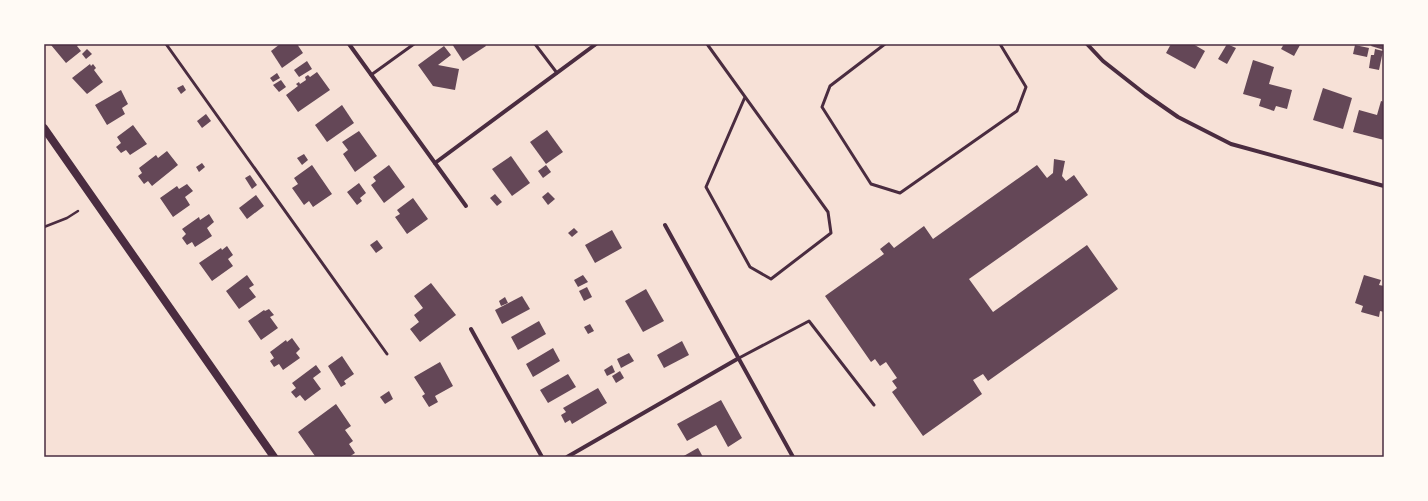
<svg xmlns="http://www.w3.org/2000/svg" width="1428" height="501" font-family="'DejaVu Sans',sans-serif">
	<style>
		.building { fill: #644757 }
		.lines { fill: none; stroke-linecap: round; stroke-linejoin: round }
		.path { stroke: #4a2c40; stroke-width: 2.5 }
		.service { stroke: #4a2c40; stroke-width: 3 }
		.minor { stroke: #4a2c40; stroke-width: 4 }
		.secondary { stroke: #4a2c40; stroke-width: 8 }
		.neatline { fill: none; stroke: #4a2c40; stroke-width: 1.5 }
	</style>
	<rect width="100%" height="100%" fill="#f7e1d7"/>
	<g class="building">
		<path d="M52 44H79L77 46 81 51 66 63 51 45Z"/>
		<path d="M280 44H297L303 53 282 68 271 51Z"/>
		<path d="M452 44H485L486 46 463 61Z"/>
		<path d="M1171 44H1193L1205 51 1195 69 1166 53Z"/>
		<path d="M1227 44 1236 48 1227 64 1218 59Z"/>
		<path d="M1284 44H1298L1300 45 1294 56 1281 49Z"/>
		<path d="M1372 44H1384V50L1371 46Z"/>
		<path d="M1355 45 1369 48 1367 57 1353 54Z"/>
		<path d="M444 46 451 55 438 65 459 69 455 90 433 86 418 65Z"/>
		<path d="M87 49 92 54 86 59 82 54Z"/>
		<path d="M1375 49 1383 51 1379 70 1369 68 1371 55H1374Z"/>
		<path d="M1253 60 1274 67 1269 84 1292 90 1287 109 1276 106 1274 111 1259 106 1261 99 1243 94Z"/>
		<path d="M307 61 312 69 299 77 294 70Z"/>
		<path d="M90 64 91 66 93 64 96 68 94 70 103 82 87 94 72 78Z"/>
		<path d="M317 72 330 90 298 112 286 95 298 86 296 84 299 82 300 84 306 80 305 77 308 75 310 77Z"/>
		<path d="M277 73 280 78 273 82 270 78Z"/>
		<path d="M281 80 286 87 279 92 273 85Z"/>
		<path d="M183 85 186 90 181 94 177 88Z"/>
		<path d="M1323 88 1352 98 1343 129 1313 120Z"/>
		<path d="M121 90 128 104 122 108 125 114 107 125 95 105Z"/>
		<path d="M1381 101 1384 102V140L1353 132 1359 110 1377 115Z"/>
		<path d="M342 105 354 123 327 142 315 125Z"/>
		<path d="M206 114 211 121 202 128 197 121Z"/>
		<path d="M133 125 147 144 130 155 126 150 121 153 116 147 121 143 117 137Z"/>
		<path d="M547 130 563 152 546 164 530 142Z"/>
		<path d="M359 131 377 156 355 172 343 154 348 150 342 142Z"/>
		<path d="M167 151 178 165 152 186 148 181 144 184 138 176 142 173 139 168 156 155 158 158Z"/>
		<path d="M304 154 308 160 302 165 297 158Z"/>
		<path d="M511 156 530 183 512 196 492 169Z"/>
		<path d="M1054 159 1065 161 1062 176 1066 181 1074 175 1088 195 969 279 993 312 1087 245 1118 289 988 381 983 374 973 380 982 394 923 436 892 392 897 388 892 381 897 378 886 362 880 366 875 359 871 362 825 296 884 254 880 249 889 242 894 248 924 226 933 239 1037 165 1047 178 1053 173Z"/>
		<path d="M202 163 205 167 199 172 196 167Z"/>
		<path d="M312 165 332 194 313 207 309 201 304 205 292 188 298 184 294 178Z"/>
		<path d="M389 165 405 187 384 203 371 185 376 181 373 177Z"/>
		<path d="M546 165 551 172 543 178 538 171Z"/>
		<path d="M250 175 257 185 252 189 245 178Z"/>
		<path d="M359 183 366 193 360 198 362 201 357 205 347 192Z"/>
		<path d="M187 184 193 191 185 197 190 205 173 217 160 198 177 186 179 189Z"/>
		<path d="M548 192 555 199 548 205 542 197Z"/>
		<path d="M495 194 502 202 497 206 490 198Z"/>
		<path d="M256 195 264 206 247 219 239 208Z"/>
		<path d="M413 198 428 219 407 234 395 217 400 214 397 210Z"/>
		<path d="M209 214 214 222 207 228 212 236 195 247 192 242 187 245 182 238 186 234 182 229 199 217 200 220Z"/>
		<path d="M574 228 578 232 572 237 568 233Z"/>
		<path d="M612 230 622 248 595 263 585 245Z"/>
		<path d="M377 240 383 248 376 253 370 245Z"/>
		<path d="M227 246 233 255 228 259 233 266 212 281 199 263 221 248 222 250Z"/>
		<path d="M247 275 254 285 249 288 256 297 239 309 226 291Z"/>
		<path d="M583 275 588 282 578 287 574 280Z"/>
		<path d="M1364 275 1381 280 1379 285 1384 286V312L1380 311 1379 317 1361 312 1363 306 1355 303Z"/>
		<path d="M431 283 456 315 420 342 410 329 419 322 414 315 423 308 414 296Z"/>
		<path d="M587 287 592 297 584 301 579 291Z"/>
		<path d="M646 289 664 321 643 332 625 301Z"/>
		<path d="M522 296 530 309 502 324 495 310Z"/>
		<path d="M505 297 508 303 501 306 499 301Z"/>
		<path d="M269 309 274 315 270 317 278 328 261 340 248 321 264 310 265 311Z"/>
		<path d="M539 321 546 334 518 350 511 337Z"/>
		<path d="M590 324 594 331 588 334 584 327Z"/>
		<path d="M292 338 300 349 296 353 300 358 283 370 279 364 274 367 270 361 274 358 270 352 286 340 287 342Z"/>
		<path d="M682 341 689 355 664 368 657 355Z"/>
		<path d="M553 348 560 361 533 377 526 364Z"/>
		<path d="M629 353 634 361 621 368 617 359Z"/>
		<path d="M342 356 354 374 344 381 346 384 341 387 328 366Z"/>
		<path d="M440 362 453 386 435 396 438 402 429 407 422 396 425 394 414 377Z"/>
		<path d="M316 365 321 372 313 378 321 389 305 401 300 395 296 398 291 392 296 388 292 383Z"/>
		<path d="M612 365 615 372 607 376 604 370Z"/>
		<path d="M620 371 624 378 616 383 612 376Z"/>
		<path d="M568 374 576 387 548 403 540 390Z"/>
		<path d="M598 388 607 403 572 424 570 420 565 423 561 415 566 412 563 408Z"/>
		<path d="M389 391 393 399 385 404 380 397Z"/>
		<path d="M721 400 742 438 728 447 716 425 687 441 677 424Z"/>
		<path d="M336 404 351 426 345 430 353 441 349 444 355 453 349 457H312L315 456 298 432Z"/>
		<path d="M698 448 703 457H682L696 449Z"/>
	</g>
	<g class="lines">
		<path class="path" d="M44 227 67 218 78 211"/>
		<g class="service">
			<path d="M166 44 387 354"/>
			<path d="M535 44 557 73"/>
			<path d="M707 44 828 212 831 233 771 279 750 267 706 187 745 97"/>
			<path d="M885 44 830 86 822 107 871 184 900 193 1017 111 1026 87 1000 44"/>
			<path d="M371 75 414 44"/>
			<path d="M739 358 809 321 874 405"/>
		</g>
		<g class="minor">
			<path d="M349 44 466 206"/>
			<path d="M1087 44 1103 61 1145 94 1178 117 1231 144 1384 186"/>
			<path d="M435 163 596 44"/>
			<path d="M665 225 793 457"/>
			<path d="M471 329 542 457"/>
			<path d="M567 457 739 358"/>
		</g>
		<path class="secondary" d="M44 128 274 457"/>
	</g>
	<rect width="1428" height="501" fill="none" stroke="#fffaf5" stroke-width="90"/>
	<rect x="45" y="45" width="1338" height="411" class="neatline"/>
</svg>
